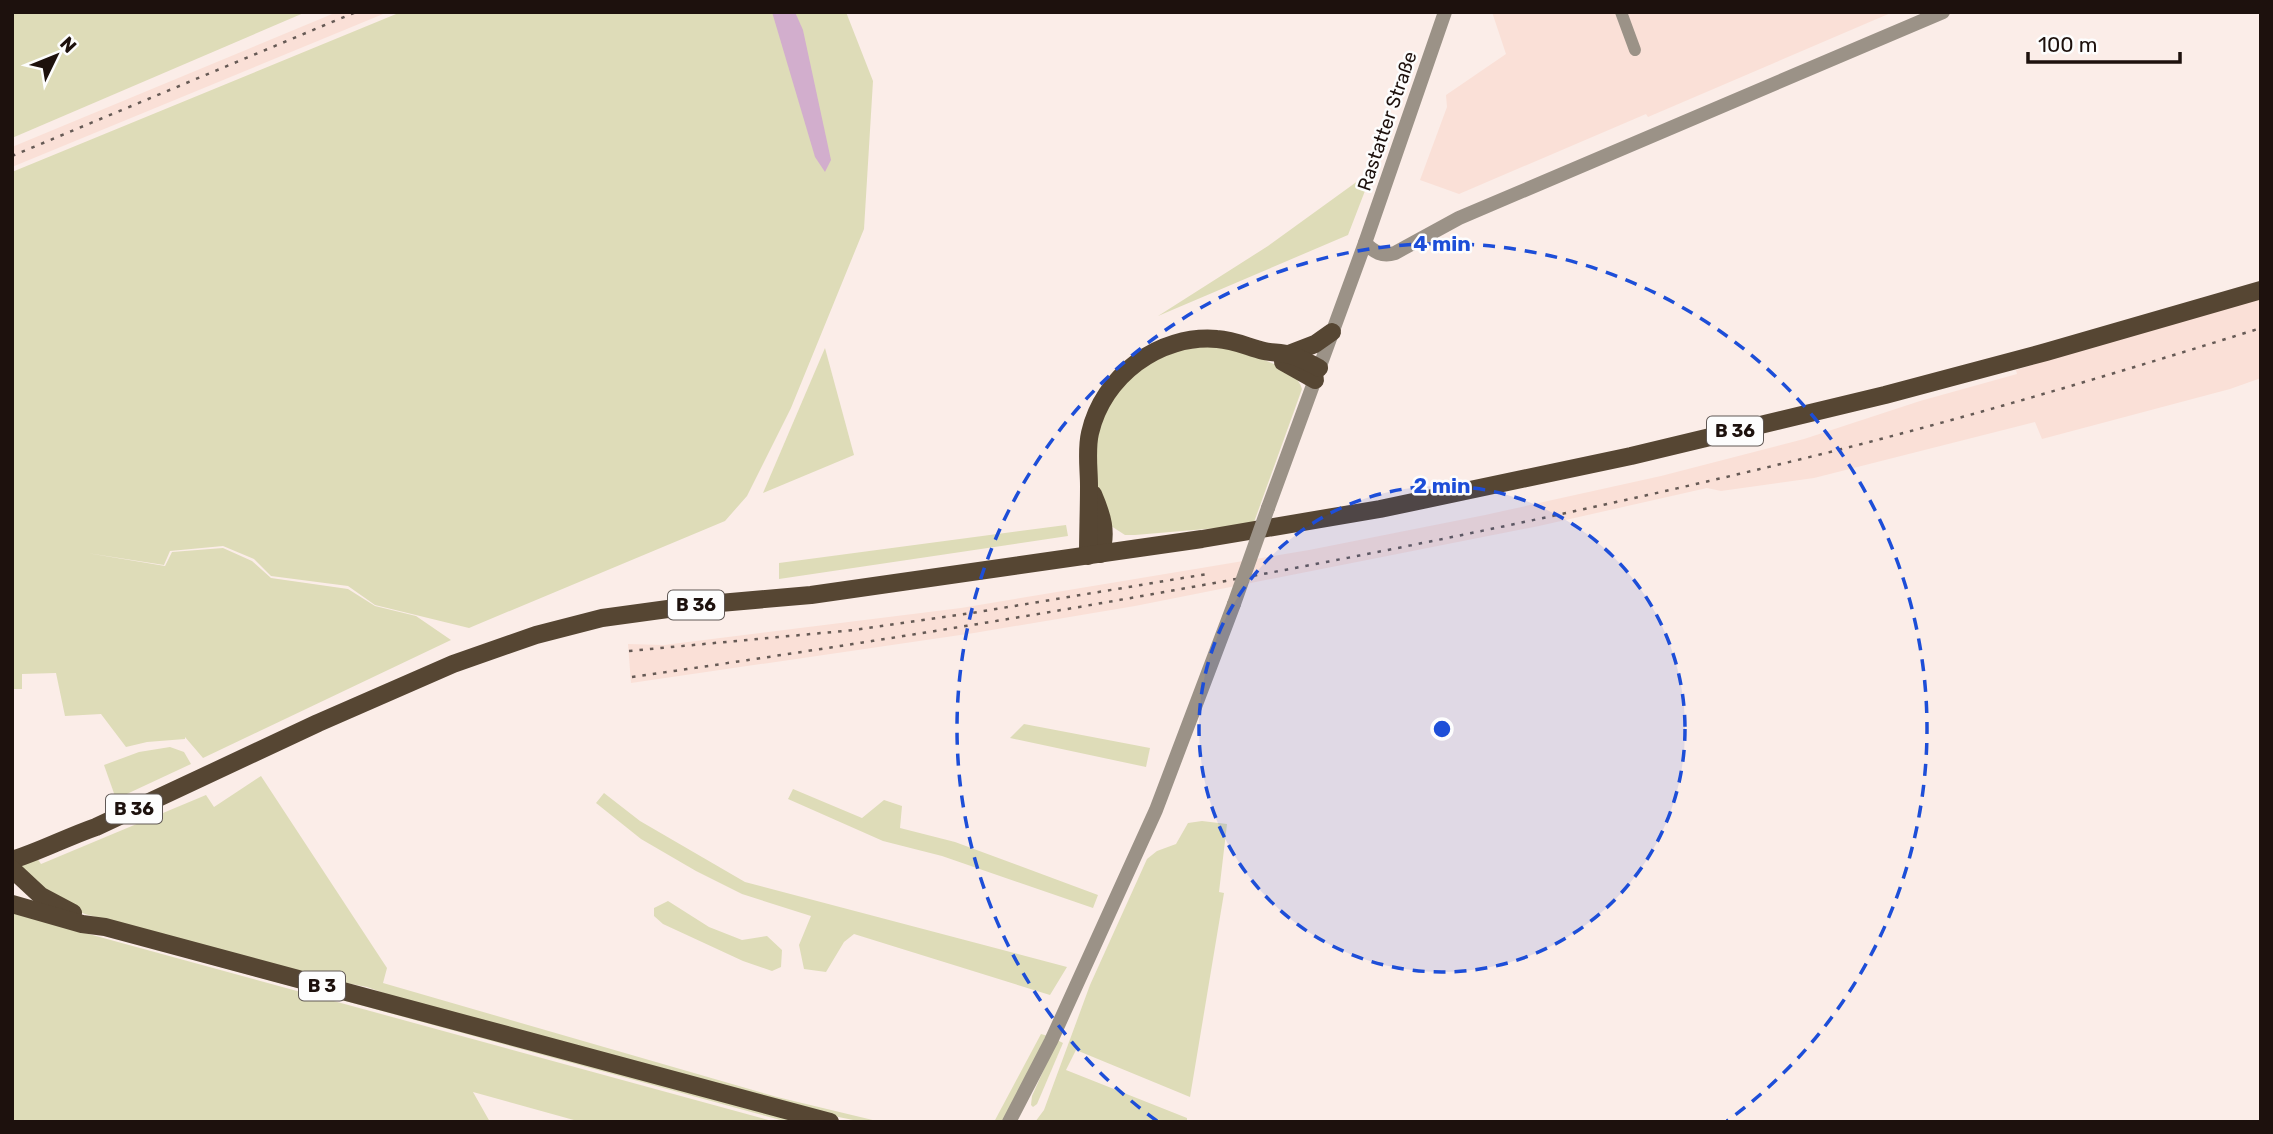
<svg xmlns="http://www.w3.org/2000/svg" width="2273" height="1134" font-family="Rubik,sans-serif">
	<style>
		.built { fill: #fae0d7 }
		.green { fill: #dedcb8 }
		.water { fill: #d2aecd }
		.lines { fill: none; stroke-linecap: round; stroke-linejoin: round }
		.minor { stroke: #9b9287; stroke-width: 12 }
		.tertiary { stroke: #9b9287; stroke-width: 14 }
		.primary { stroke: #564633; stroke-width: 18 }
		.rail { stroke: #665a55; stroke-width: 2.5; stroke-dasharray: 3.5 7; stroke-linecap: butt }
		.tertiary-bridge { stroke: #9b9287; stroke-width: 14 }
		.ring { fill: none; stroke: #1d4ed8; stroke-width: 3.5; stroke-dasharray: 12 9 }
		.labels { text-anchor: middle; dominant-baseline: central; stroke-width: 5; stroke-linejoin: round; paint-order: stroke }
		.shield { fill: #fdfdfd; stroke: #605855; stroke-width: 2 }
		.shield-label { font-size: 18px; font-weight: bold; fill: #1d110d }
		.street-label { font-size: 19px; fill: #1d110d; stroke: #fdfdfd }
		.centre { fill: #1d4ed8; stroke: #fdfdfd; stroke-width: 3.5 }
		.ring-label { font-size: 21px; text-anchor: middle; font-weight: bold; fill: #1d4ed8; stroke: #fdfdfd; stroke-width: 5; stroke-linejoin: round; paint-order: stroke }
	</style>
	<rect width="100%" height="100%" fill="#fbede8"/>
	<g class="built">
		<path d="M337 12H388L12 167V147Z"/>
		<path d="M1492 12H1893L1648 117 1646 114 1459 194 1420 180 1447 107 1446 95 1506 54Z"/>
		<path d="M2261 294V378L2230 389 2042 439 2035 422 1814 478 1721 491 1707 488 1539 526 1135 606 974 633 631 683 628 644 664 645 961 608 1309 550 1485 515 1661 476 1804 439 1920 401 2017 374 2016 370Z"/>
	</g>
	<g class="green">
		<path d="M12 12H306L12 138Z"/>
		<path d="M401 12H846L873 81 864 229 791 408 747 496 725 521 469 628 375 605 348 586 271 576 254 559 223 546 170 551 164 565 87 553 165 566 172 552 223 548 252 561 271 578 348 589 375 606 416 616 451 640 203 758 185 737V739L147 742 126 747 101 714 65 716 56 673 22 674V689H12V172Z"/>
		<path d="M1373 170 1348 235 1158 316 1268 246Z"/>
		<path d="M1211 346C1233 349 1296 364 1302 389L1253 525 1135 535H1125L1108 524 1093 485 1097 422 1133 372 1172 351Z"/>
		<path d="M825 348 854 455 763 493Z"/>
		<path d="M1066 525 1068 536 779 579V563Z"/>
		<path d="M1024 724 1150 748 1146 767 1010 738Z"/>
		<path d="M170 747 184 752 191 764 116 799 104 765 139 752Z"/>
		<path d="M261 776 387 968 383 983 777 1097 881 1122H863L809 1111 417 1005 367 987 301 974 85 914 63 905 20 867 37 858 41 864 206 795 214 807Z"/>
		<path d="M793 789 862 818 884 800 902 806 900 828 955 842 1098 895 1093 908 942 856 883 841 788 799Z"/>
		<path d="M604 793 640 821 745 882 1067 967 1050 995 854 934 844 942 826 972 804 969 799 945 811 916 742 894 696 871 641 839 596 803Z"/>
		<path d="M1202 821 1227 824 1219 892 1224 893 1190 1097 1076 1050 1066 1070 1187 1118V1122H1035L1044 1110 1090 985 1147 859 1157 851 1176 844 1188 823Z"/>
		<path d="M668 901 709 927 742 940 767 936 782 950 781 967 772 971 743 961 663 924 654 916V908Z"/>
		<path d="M12 910 799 1122H788Z"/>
		<path d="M12 913 776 1122H581L473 1092 490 1122H12Z"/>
		<path d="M1041 1034 1048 1036 1002 1122H994Z"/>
		<path d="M1057 1040 1063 1043 1037 1104 1033 1107 1031 1105 1032 1096Z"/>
	</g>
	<path class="water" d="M772 12H795L803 30 831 160 825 172 815 157Z"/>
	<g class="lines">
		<path class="minor" d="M1621 12 1635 50"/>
		<g class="tertiary">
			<path d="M1365 243C1374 252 1382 257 1395 253L1459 218 1943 12"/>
			<path d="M1268 508 1365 243 1445 12"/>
			<path d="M1009 1122 1051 1041 1156 810 1234 604"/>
		</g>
		<g class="primary">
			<path d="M1289 354 1315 344 1332 332"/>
			<path d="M1283 362 1315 380"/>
			<path d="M1093 494C1102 515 1108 533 1100 554"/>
			<path d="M1088 556C1088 533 1089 509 1089 486 1089 469 1086 450 1090 433 1103 376 1159 334 1217 339 1234 340 1248 347 1264 351 1272 353 1282 352 1290 355 1300 358 1310 363 1319 368"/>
			<path d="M12 860C41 851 67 837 96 827L318 723 453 664 536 635 602 618 697 605 811 595 1202 539 1380 509 1631 456 1885 395 2046 352 2261 290"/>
			<path d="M12 869 41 896 73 913"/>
			<path d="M12 904 82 924 105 927 830 1122"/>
		</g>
		<g class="rail">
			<path d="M12 156 356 12"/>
			<path d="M629 651 854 630 972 613 1207 574"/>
			<path d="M632 677C1030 620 1426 551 1818 455 1967 418 2114 374 2261 328"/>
		</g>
		<path class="tertiary-bridge" d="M1234 604 1268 508"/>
	</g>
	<circle cx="1442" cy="729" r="243" fill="#1d4ed8" fill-opacity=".12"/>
	<g class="ring">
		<circle cx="1442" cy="729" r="243"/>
		<path d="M1157 1121A485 485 0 1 1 1727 1121"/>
	</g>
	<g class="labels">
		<g class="shield">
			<rect x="1707" y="416.5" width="56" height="29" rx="5"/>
			<rect x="668" y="590.5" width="56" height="29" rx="5"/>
			<rect x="106" y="794.5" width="56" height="29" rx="5"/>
			<rect x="299" y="971.5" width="46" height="29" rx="5"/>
		</g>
		<g class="shield-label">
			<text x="1735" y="431">B 36</text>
			<text x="696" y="605">B 36</text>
			<text x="134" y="809">B 36</text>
			<text x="322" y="986">B 3</text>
		</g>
		<g class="street-label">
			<text transform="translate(1387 121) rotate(-71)">Rastatter Straße</text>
		</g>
	</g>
	<circle cx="1442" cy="729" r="10" class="centre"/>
	<g class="ring-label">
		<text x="1442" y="251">4 min</text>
		<text x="1442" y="493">2 min</text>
	</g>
	<rect width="2273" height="1134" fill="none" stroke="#1d110d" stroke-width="28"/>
	<g transform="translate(56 56) rotate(47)" stroke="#fdfdfd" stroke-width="5" paint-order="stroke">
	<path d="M0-5L12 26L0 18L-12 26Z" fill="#1d110d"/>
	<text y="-10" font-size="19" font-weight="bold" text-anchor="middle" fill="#1d110d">N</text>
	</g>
	<path d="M2028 52v10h152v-10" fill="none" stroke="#1d110d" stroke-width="3.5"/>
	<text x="2038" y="52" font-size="21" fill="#1d110d" stroke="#fdfdfd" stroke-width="5" paint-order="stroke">100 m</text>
</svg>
